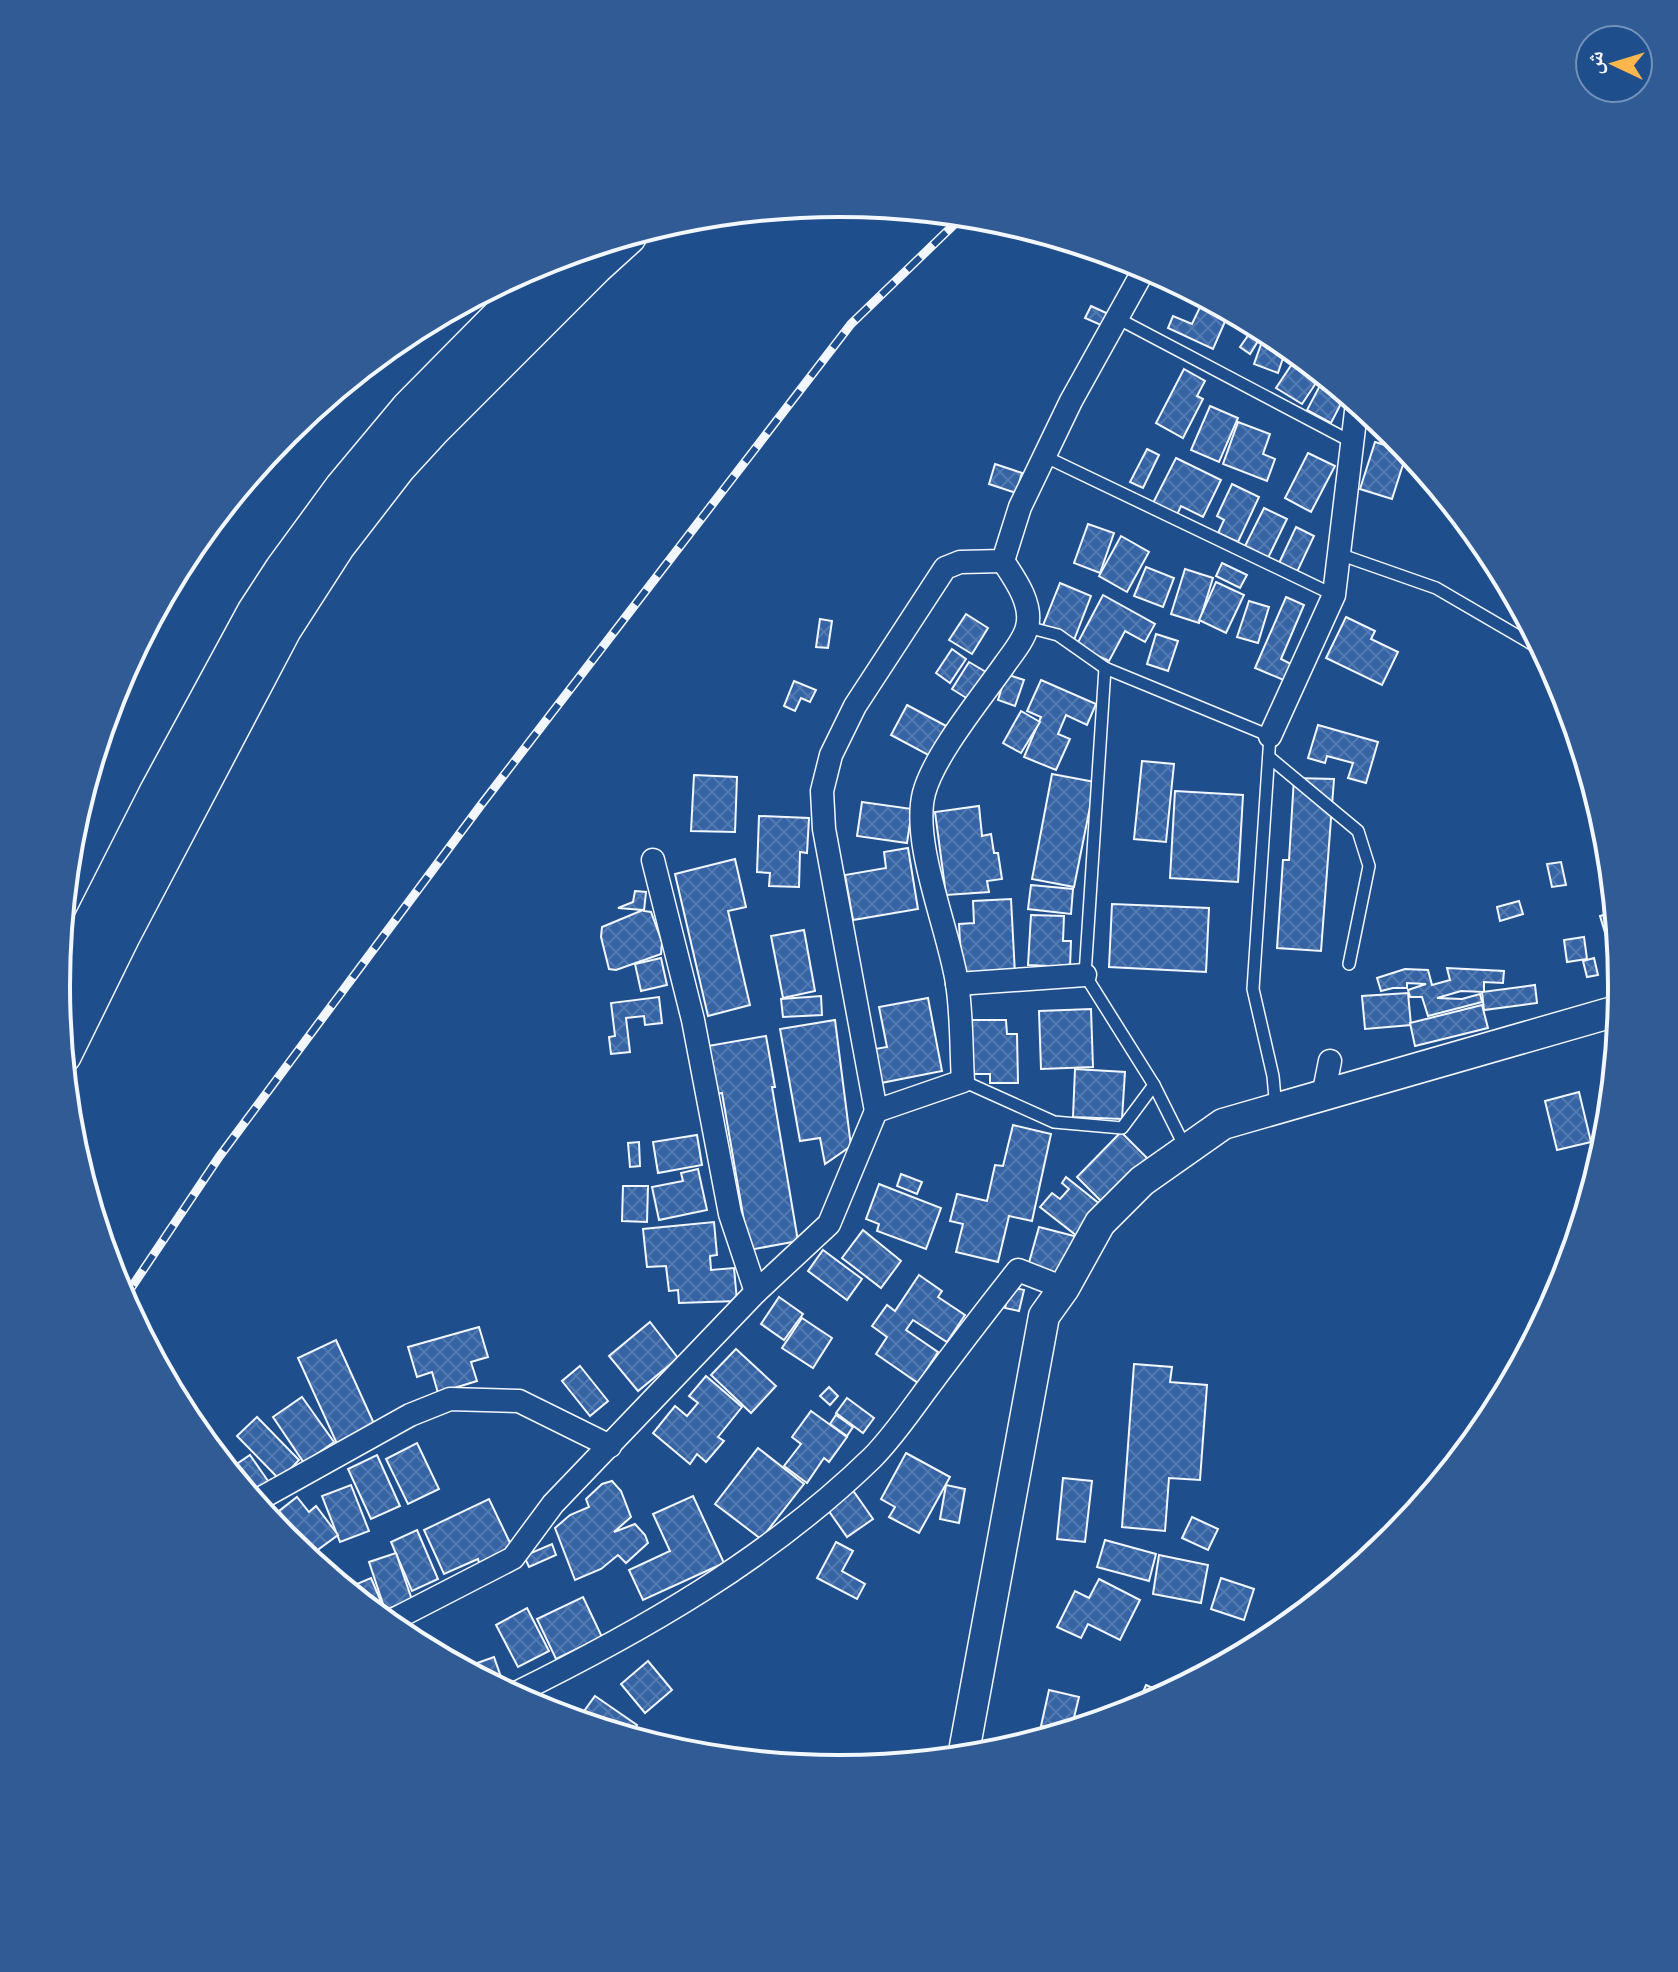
<svg xmlns="http://www.w3.org/2000/svg" width="1678" height="1972" font-family="'Varela Round','Noto Naskh Arabic',sans-serif">
	<style>
		.building { fill: url(#building-cross-hatch); stroke: #f2f6ff; stroke-width: 2 }
		.lines { fill: none; stroke-linecap: round; stroke-linejoin: round }
		.service-casing { stroke: #f2f6ff; stroke-width: 14 }
		.minor-casing { stroke: #f2f6ff; stroke-width: 25 }
		.secondary-casing { stroke: #f2f6ff; stroke-width: 33 }
		.trunk-casing { stroke: #f2f6ff; stroke-width: 39 }
		.service { stroke: #1f4e8c; stroke-width: 11 }
		.minor { stroke: #1f4e8c; stroke-width: 22 }
		.secondary { stroke: #1f4e8c; stroke-width: 30 }
		.trunk { stroke: #1f4e8c; stroke-width: 36 }
		.rail-casing { stroke: #f2f6ff; stroke-width: 9 }
		.rail { stroke: #1f4e8c; stroke-width: 6; stroke-dasharray: 18; stroke-linecap: butt }
		.rim { fill: none; stroke: #f2f6ff; stroke-width: 4 }
	</style>
	<defs>
		<pattern id="building-cross-hatch" width="8" height="8" patternUnits="userSpaceOnUse" patternTransform="scale(2)"><rect width="8" height="8" fill="#3563a3"/><path d="M0 0l8 8M0 8l8-8" fill="none" stroke="#537ab1"/></pattern>
	</defs>
	<rect width="100%" height="100%" fill="#1f4e8c"/>
	<g class="building">
		<path d="M1201 305 1227 317 1213 349 1168 328 1173 316 1192 324Z"/>
		<path d="M1091 306 1115 317 1110 329 1085 318Z"/>
		<path d="M1254 327 1263 333 1250 354 1240 347Z"/>
		<path d="M1264 336 1287 346 1278 373 1254 364Z"/>
		<path d="M1298 355 1322 374 1302 404 1276 388Z"/>
		<path d="M1184 369 1205 381 1197 396 1203 399 1183 438 1156 423Z"/>
		<path d="M1325 376 1346 394 1331 423 1307 410Z"/>
		<path d="M1210 406 1238 418 1219 462 1191 450Z"/>
		<path d="M1238 422 1270 434 1263 454 1275 459 1267 481 1223 464Z"/>
		<path d="M1375 442 1407 452 1392 499 1360 489Z"/>
		<path d="M1147 449 1159 455 1143 488 1130 482Z"/>
		<path d="M1308 453 1335 466 1311 512 1285 498Z"/>
		<path d="M1176 458 1221 480 1203 517 1181 506 1176 517 1152 505Z"/>
		<path d="M995 464 1022 473 1016 493 989 484Z"/>
		<path d="M1232 484 1259 497 1238 542 1218 533 1224 520 1217 516Z"/>
		<path d="M1264 508 1287 519 1267 560 1244 548Z"/>
		<path d="M1088 524 1114 533 1100 573 1074 563Z"/>
		<path d="M1296 527 1314 536 1297 572 1279 563Z"/>
		<path d="M1121 536 1149 552 1127 592 1099 576Z"/>
		<path d="M1222 563 1247 575 1240 588 1216 576Z"/>
		<path d="M1146 567 1174 578 1163 607 1134 596Z"/>
		<path d="M1185 569 1213 578 1199 623 1171 614Z"/>
		<path d="M1216 582 1244 595 1226 633 1199 620Z"/>
		<path d="M1060 583 1091 596 1074 640 1042 628Z"/>
		<path d="M1103 595 1155 624 1145 642 1125 631 1109 661 1076 646Z"/>
		<path d="M1286 597 1304 605 1281 659 1293 665 1286 681 1255 668Z"/>
		<path d="M1249 601 1269 607 1258 643 1237 637Z"/>
		<path d="M966 614 988 628 972 654 949 640Z"/>
		<path d="M1346 617 1375 631 1371 639 1398 652 1382 685 1326 658Z"/>
		<path d="M820 619 832 621 828 648 816 647Z"/>
		<path d="M1156 634 1178 641 1168 671 1147 664Z"/>
		<path d="M952 649 966 659 950 683 936 673Z"/>
		<path d="M969 662 986 672 968 699 952 689Z"/>
		<path d="M1006 674 1024 680 1015 706 998 700Z"/>
		<path d="M1041 680 1096 704 1087 725 1066 715 1058 734 1070 739 1056 770 1024 757 1041 717 1027 711Z"/>
		<path d="M794 681 816 690 810 702 801 698 795 711 784 706Z"/>
		<path d="M907 705 948 727 932 757 891 735Z"/>
		<path d="M1021 711 1040 722 1021 753 1003 743Z"/>
		<path d="M1318 725 1378 742 1366 783 1348 778 1353 763 1327 756 1325 763 1308 758Z"/>
		<path d="M1142 761 1174 764 1166 842 1134 839Z"/>
		<path d="M1052 774 1095 782 1074 887 1032 879Z"/>
		<path d="M694 775 737 777 735 832 691 831Z"/>
		<path d="M1294 778 1334 779 1321 951 1277 948 1283 860H1289Z"/>
		<path d="M1175 791 1243 795 1238 882 1170 878Z"/>
		<path d="M862 802 912 809 907 843 857 836Z"/>
		<path d="M979 806 982 836 991 834 994 853H998L1002 879 987 881 989 892 946 895 935 812Z"/>
		<path d="M759 816 809 818 807 853 800 852 799 887 769 886 770 873 757 872Z"/>
		<path d="M908 848 918 909 853 920 845 875 886 868 884 852Z"/>
		<path d="M735 859 746 907 728 911 750 1005 708 1016 675 874Z"/>
		<path d="M1561 862 1566 885 1552 887 1547 864Z"/>
		<path d="M1031 885 1073 889 1071 914 1028 909Z"/>
		<path d="M635 891 646 892 644 911 651 912 662 942 661 954 616 970 609 969 601 937 602 927 643 910 618 908 633 902Z"/>
		<path d="M1011 899 1015 974 962 977 959 924 974 923 973 901Z"/>
		<path d="M1519 901 1523 914 1500 921 1497 907Z"/>
		<path d="M1112 904 1209 908 1206 972 1109 967Z"/>
		<path d="M1615 912 1619 954 1612 956 1600 916Z"/>
		<path d="M1031 915 1064 916 1063 941H1071L1070 967 1028 965Z"/>
		<path d="M804 930 815 991 783 998 771 936Z"/>
		<path d="M1584 937 1587 959 1567 962 1564 940Z"/>
		<path d="M661 958 667 985 641 991 635 964Z"/>
		<path d="M1594 958 1598 975 1587 977 1583 961Z"/>
		<path d="M1447 968 1504 971 1503 983 1484 982V992L1461 991 1437 998 1462 999 1480 994 1482 1002 1428 1016 1422 997H1410L1408 990 1426 984 1407 983V988H1393L1381 991 1377 978 1405 969 1428 970 1432 985 1450 980Z"/>
		<path d="M1535 985 1537 1003 1484 1010 1482 992Z"/>
		<path d="M1408 993 1411 1025 1365 1029 1362 996Z"/>
		<path d="M821 996 822 1015 783 1017 781 999Z"/>
		<path d="M659 997 662 1023 645 1025 644 1016 626 1018 630 1052 611 1054 609 1037 615 1036 611 1003Z"/>
		<path d="M928 998 942 1071 881 1083 875 1049 887 1047 879 1007Z"/>
		<path d="M1482 1005 1488 1028 1415 1046 1410 1023Z"/>
		<path d="M1091 1009 1093 1067 1041 1069 1039 1011Z"/>
		<path d="M835 1020 851 1146 825 1164 820 1138 800 1141 780 1029Z"/>
		<path d="M969 1020H1006L1007 1034H1017L1018 1083H990V1074H970Z"/>
		<path d="M766 1036 775 1087H772L798 1241 749 1250 722 1093 717 1094 708 1046Z"/>
		<path d="M1075 1069 1125 1072 1122 1119 1073 1117Z"/>
		<path d="M1579 1092 1591 1142 1557 1150 1545 1101Z"/>
		<path d="M1013 1125 1051 1134 1032 1221 1009 1216 998 1262 956 1252 963 1224 950 1221 957 1194 987 1201 995 1165 1003 1166Z"/>
		<path d="M1121 1132 1152 1163 1108 1208 1077 1177Z"/>
		<path d="M697 1135 702 1165 658 1173 653 1142Z"/>
		<path d="M639 1142 640 1166 630 1167 628 1143Z"/>
		<path d="M698 1169 707 1210 659 1220 652 1187 683 1181 681 1173Z"/>
		<path d="M901 1174 922 1182 917 1194 897 1186Z"/>
		<path d="M1066 1177 1101 1205 1077 1236 1040 1207 1052 1193 1060 1199 1069 1189 1062 1183Z"/>
		<path d="M879 1184 941 1208 926 1249 877 1231 879 1224 866 1219Z"/>
		<path d="M623 1186H648L647 1222 622 1221Z"/>
		<path d="M714 1222 717 1255 710 1256 711 1270 734 1268 737 1301 679 1303 678 1290 669 1291 666 1266 647 1267 643 1229Z"/>
		<path d="M1039 1227 1078 1237 1068 1276 1028 1266Z"/>
		<path d="M863 1230 901 1261 881 1288 842 1258Z"/>
		<path d="M823 1250 862 1279 847 1300 808 1271Z"/>
		<path d="M919 1275 942 1291 938 1297 965 1315 947 1342 913 1320 906 1330 938 1352 918 1383 876 1354 887 1337 872 1326 887 1305 895 1311Z"/>
		<path d="M1010 1287 1024 1290 1019 1311 1005 1308Z"/>
		<path d="M779 1297 803 1314 784 1340 761 1324Z"/>
		<path d="M802 1318 832 1338 813 1368 782 1348Z"/>
		<path d="M650 1322 678 1358 638 1391 609 1356Z"/>
		<path d="M479 1327 488 1357 471 1362 477 1381 438 1393 432 1372 417 1377 408 1347Z"/>
		<path d="M336 1340 376 1428 338 1446 298 1358Z"/>
		<path d="M736 1349 776 1386 751 1413 711 1375Z"/>
		<path d="M1134 1364 1172 1367 1170 1382 1207 1385 1200 1480 1169 1478 1165 1531 1122 1527Z"/>
		<path d="M580 1366 608 1401 590 1416 562 1381Z"/>
		<path d="M706 1376 742 1407 718 1437 724 1441 706 1462 697 1454 690 1464 653 1433 675 1406 687 1416 698 1403 689 1396Z"/>
		<path d="M829 1387 838 1396 830 1405 820 1396Z"/>
		<path d="M302 1397 334 1442 304 1463 273 1417Z"/>
		<path d="M847 1398 874 1418 863 1433 836 1413Z"/>
		<path d="M811 1411 847 1437 829 1462 824 1458 807 1483 784 1466 801 1444 792 1437Z"/>
		<path d="M836 1415 853 1427 847 1436 830 1424Z"/>
		<path d="M257 1417 299 1460 280 1480 237 1436Z"/>
		<path d="M417 1443 439 1489 408 1504 386 1459Z"/>
		<path d="M758 1448 804 1484 761 1539 715 1504Z"/>
		<path d="M906 1453 950 1477 919 1533 889 1517 895 1507 881 1499Z"/>
		<path d="M250 1455 268 1481 248 1494 228 1470Z"/>
		<path d="M377 1455 400 1506 371 1519 348 1469Z"/>
		<path d="M1063 1478 1092 1481 1085 1542 1057 1539Z"/>
		<path d="M612 1481 621 1491 631 1517 614 1532 635 1524 645 1535 648 1543 626 1563 618 1555 601 1569 575 1580 555 1528 570 1515 589 1507 586 1499 602 1484Z"/>
		<path d="M351 1485 369 1531 340 1542 322 1496Z"/>
		<path d="M946 1485 965 1489 959 1523 940 1519Z"/>
		<path d="M852 1489 873 1519 847 1537 826 1507Z"/>
		<path d="M693 1496 724 1563 643 1600 629 1570 670 1551 653 1514Z"/>
		<path d="M297 1497 309 1512 316 1506 338 1535 312 1554 279 1511Z"/>
		<path d="M489 1499 512 1547 479 1563 478 1559 444 1574 424 1530Z"/>
		<path d="M1192 1517 1218 1529 1208 1550 1182 1538Z"/>
		<path d="M417 1530 438 1579 412 1591 391 1542Z"/>
		<path d="M1105 1540 1156 1554 1149 1581 1097 1567Z"/>
		<path d="M836 1542 853 1551 842 1571 865 1584 857 1599 817 1578Z"/>
		<path d="M552 1544 556 1555 529 1567 524 1556Z"/>
		<path d="M396 1553 412 1600 385 1610 369 1562Z"/>
		<path d="M1159 1555 1208 1565 1201 1603 1153 1594Z"/>
		<path d="M371 1578 388 1618 383 1620 345 1589Z"/>
		<path d="M1221 1578 1254 1589 1244 1620 1211 1609Z"/>
		<path d="M1099 1579 1140 1600 1120 1640 1088 1624 1081 1638 1057 1627 1075 1591 1089 1598Z"/>
		<path d="M583 1597 602 1637 556 1659 537 1619Z"/>
		<path d="M527 1608 549 1651 518 1667 496 1625Z"/>
		<path d="M494 1657 501 1677 488 1682 463 1668Z"/>
		<path d="M648 1661 672 1690 645 1713 621 1684Z"/>
		<path d="M1146 1685 1166 1694 1135 1711Z"/>
		<path d="M1049 1690 1079 1697 1071 1730 1065 1732 1041 1726Z"/>
		<path d="M595 1696 637 1725 629 1737 577 1721Z"/>
	</g>
	<g class="lines">
		<g class="service-casing">
			<g id="service">
				<path d="M1117 318 1350 441"/>
				<path d="M1046 457 1334 595"/>
				<path d="M1339 554 1436 588 1544 651"/>
				<path d="M1027 627 1058 635 1105 668 1270 736 1253 989 1273 1076 1276 1109"/>
				<path d="M1105 668 1085 975 1154 1085"/>
				<path d="M1269 757 1358 831 1369 866 1349 964"/>
				<path d="M963 1081 1054 1122 1122 1128 1154 1085 1185 1147"/>
			</g>
		</g>
		<g class="minor-casing">
			<g id="minor">
				<path d="M1270 736 1334 595 1357 403"/>
				<path d="M653 860 693 1020 730 1214 756 1292"/>
				<path d="M957 984 1085 975"/>
				<path d="M1323 1096 1330 1061"/>
				<path d="M876 1111 824 829 822 791 831 755 855 706 945 568 960 562 1003 561 1020 507 1071 401 1146 266"/>
				<path d="M254 1502 410 1415 450 1399 519 1401 610 1446"/>
				<path d="M387 1623 513 1558 553 1504 756 1292 829 1224 876 1111 963 1081C961 1049 962 1015 957 983 949 930 911 843 924 793 934 755 982 697 1005 664 1012 654 1024 640 1027 627 1033 604 1015 579 1003 561"/>
				<path d="M512 1695C642 1631 767 1560 872 1458 893 1437 911 1410 929 1386 958 1347 988 1308 1018 1270L1064 1288"/>
			</g>
		</g>
		<g class="secondary-casing">
			<path id="secondary" d="M963 1757 1044 1316 1064 1288 1100 1223 1142 1181 1223 1124 1620 1010"/>
		</g>
		<g class="trunk-casing">
			<g id="trunk">
				<path d="M57 991 158 792 255 613 283 570 343 488 409 409 560 256"/>
				<path d="M63 1055 122 935 283 629 337 545 398 466 432 429 595 266 628 236"/>
			</g>
		</g>
		<use href="#service" class="service"/>
		<use href="#minor" class="minor"/>
		<use href="#secondary" class="secondary"/>
		<use href="#trunk" class="trunk"/>
		<g class="rail-casing">
			<path id="rail" d="M123 1300 219 1157 481 805 851 324 964 215"/>
		</g>
		<use href="#rail" class="rail"/>
	</g>
	<path d="M0 0H1678V1972H0ZM70 986a769 769 0 1 1 1538 0a769 769 0 1 1-1538 0Z" fill="#305b95" fill-rule="evenodd"/>
	<path class="rim" d="M70 986a769 769 0 1 1 1538 0a769 769 0 1 1-1538 0Z"/>
	<g transform="translate(1614 64) rotate(274)"><circle r="38" fill="#1f4e8c" stroke="#7391ba" stroke-width="2"/>
	<path d="M0-6L14 30L0 20L-14 30Z" fill="#ffb74d"/>
	<text y="-12" font-size="22" font-weight="bold" text-anchor="middle" fill="#f2f6ff">ش</text>
	</g>
</svg>
